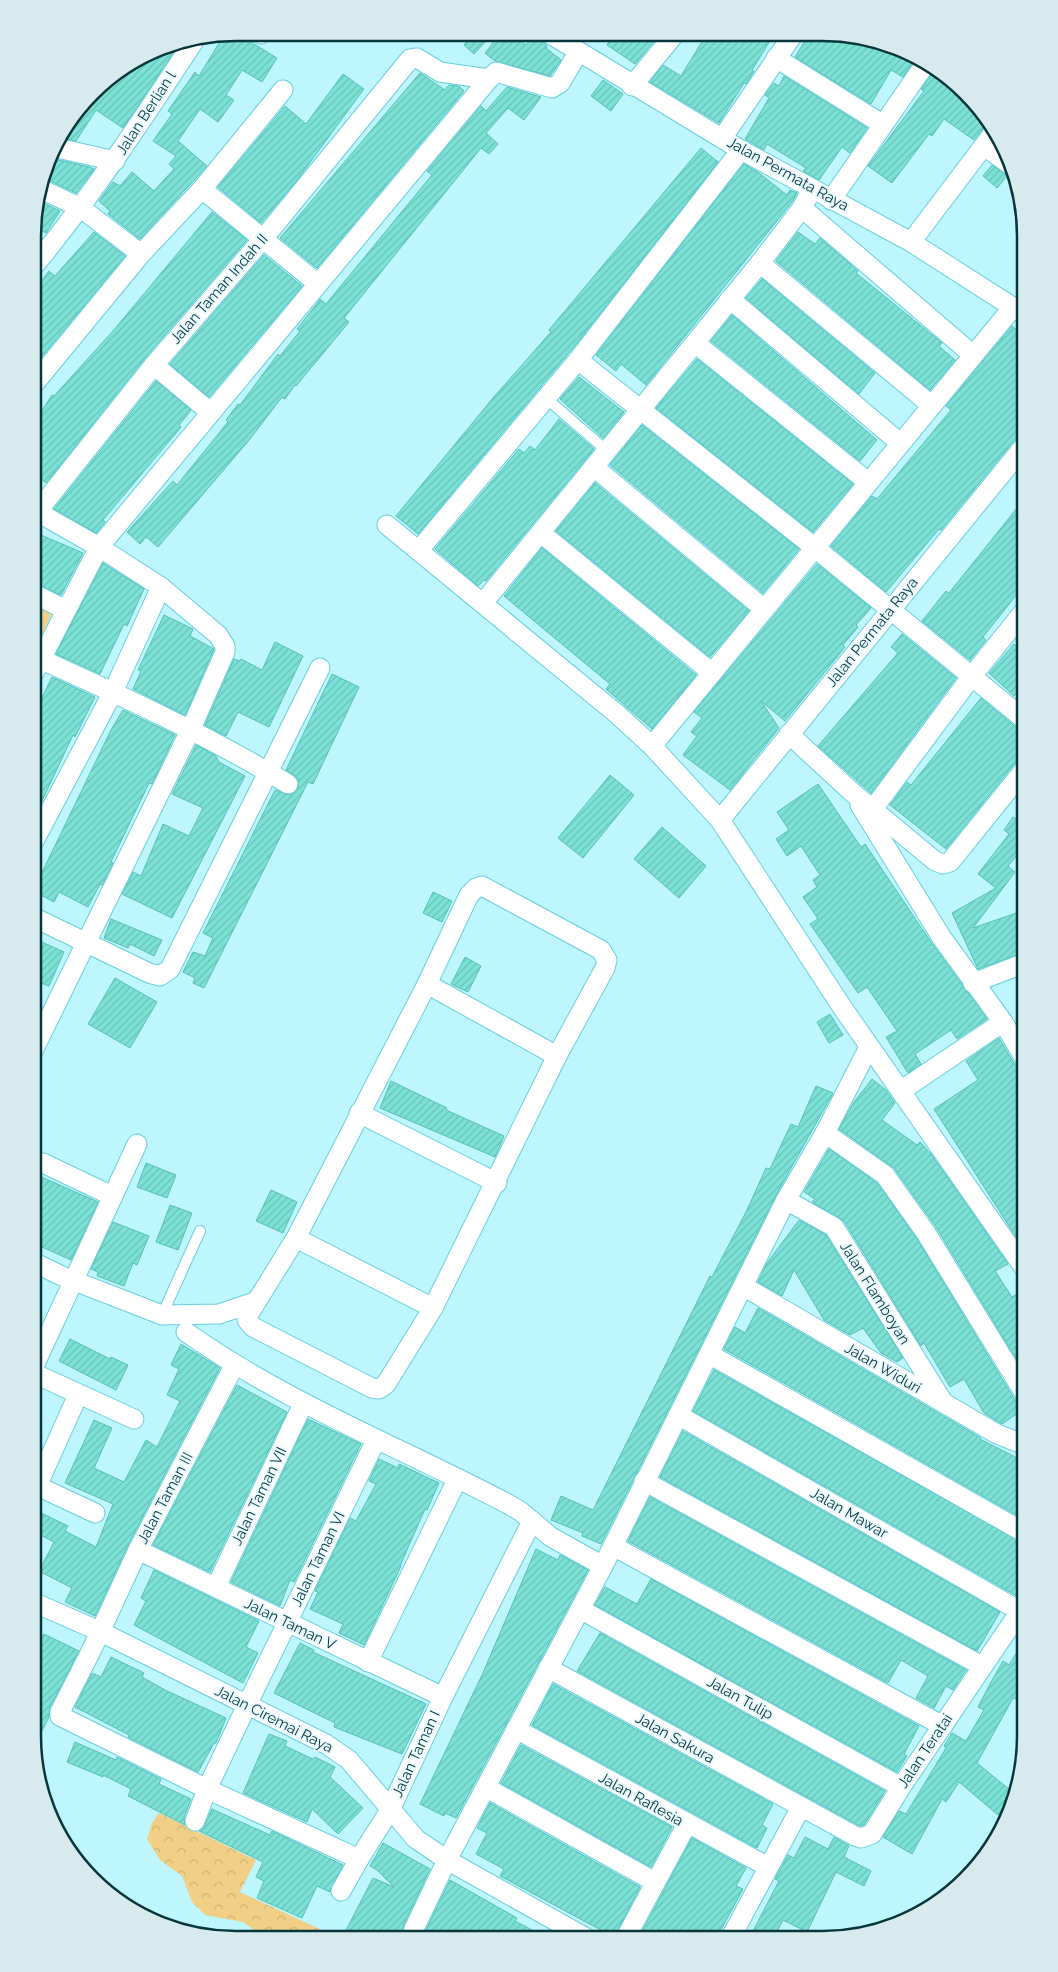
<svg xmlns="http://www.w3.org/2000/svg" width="1058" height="1972" font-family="Raleway,sans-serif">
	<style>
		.forest { fill: url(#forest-crowns) }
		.park { fill: #f1d086 }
		.building { fill: url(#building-hatch); stroke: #59c0b6 }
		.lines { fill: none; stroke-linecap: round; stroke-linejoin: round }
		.lane-casing { stroke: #68cfdd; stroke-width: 12 }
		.street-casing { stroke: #68cfdd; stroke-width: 21 }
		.lane { stroke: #fff; stroke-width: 10 }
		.street { stroke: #fff; stroke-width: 19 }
		.labels { text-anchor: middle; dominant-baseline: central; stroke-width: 4; stroke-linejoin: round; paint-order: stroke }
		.street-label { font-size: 15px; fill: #07373c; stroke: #e9fbfe }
		.rim { fill: none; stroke: #07373c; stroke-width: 2.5 }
	</style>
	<defs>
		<pattern id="forest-crowns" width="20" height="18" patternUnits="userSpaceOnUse" patternTransform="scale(1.25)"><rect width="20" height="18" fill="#f1d086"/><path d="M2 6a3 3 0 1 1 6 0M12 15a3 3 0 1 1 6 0" fill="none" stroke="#cdb375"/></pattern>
		<pattern id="building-hatch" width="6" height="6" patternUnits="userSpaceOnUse" patternTransform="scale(1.25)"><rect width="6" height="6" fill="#7ce2d7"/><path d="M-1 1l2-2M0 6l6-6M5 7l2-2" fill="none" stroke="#6ac2b9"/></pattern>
	</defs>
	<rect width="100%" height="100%" fill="#bdf6fe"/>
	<path class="forest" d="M159 1813 256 1860 240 1892 339 1938H298L294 1935 286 1938H255L253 1929 243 1922 205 1915 192 1902 182 1876 160 1860 147 1839 152 1823Z"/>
	<path class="park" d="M34 591 57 601 36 648 34 647Z"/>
	<g class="building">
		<path d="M236 33 277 58 262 82 242 70 226 95 234 100 218 122 200 109 178 141 207 166 140 239 108 214 110 211 99 201 113 182 120 186 132 172 154 191 174 169 169 164 176 156 153 141 172 114 168 111 195 72 199 76 224 35Z"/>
		<path d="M473 34 485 42 474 54 464 45Z"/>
		<path d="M500 34H513L526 45 534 34H538L547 46 546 48 561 60 550 76 495 61 485 53Z"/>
		<path d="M613 35H659L635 64 607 45Z"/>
		<path d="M706 35 773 36 752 70 754 71 746 84 744 83 719 123 650 82 663 65 681 76Z"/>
		<path d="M808 36H861L901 50 915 59 903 77 891 70 871 104 795 57Z"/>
		<path d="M179 44 123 128 96 110 76 141 60 137 102 83 159 48Z"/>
		<path d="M934 71 956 83 989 121 974 140 944 119 932 136 929 134 892 183 868 166 924 91 921 89Z"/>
		<path d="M420 73 445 90 449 85 459 86 464 91 317 268 280 238Z"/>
		<path d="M343 74 364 89 297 180 261 223 218 187 285 106 306 124Z"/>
		<path d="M784 76 867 128 850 153 842 147 819 180 803 171 806 168 767 144 764 150 745 139 769 98 765 95 774 83 779 86Z"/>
		<path d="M603 80 623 94 611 111 591 96Z"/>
		<path d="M507 87 541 97 524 120 508 108 486 133 498 144 489 154 481 148 344 318 349 322 296 386 295 385 285 399 282 397 250 439 158 547 146 537 140 544 127 532 173 481 177 485 228 422 226 420 238 404 240 405 278 354 280 356 300 331 297 329 319 301 320 299 326 304 432 175 427 171 481 106 486 111Z"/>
		<path d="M701 148 718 162 577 343 418 534 396 516 493 398 551 332 549 330Z"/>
		<path d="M50 158 90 167 94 169 76 193 44 178Z"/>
		<path d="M744 164 759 173 787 195 790 190 797 193 792 202 646 385 621 364 616 371 596 355Z"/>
		<path d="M992 165 1007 176 997 188 983 176Z"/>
		<path d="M37 200 60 211 46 233 34 226V210Z"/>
		<path d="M212 212 247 240 145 358 46 483 34 473V423L52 395 54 396 113 331Z"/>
		<path d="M94 232 125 256 34 366V291L49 271 55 276Z"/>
		<path d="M798 232 815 244 820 238 858 271 856 273 942 343 939 346 955 360 930 390 776 261Z"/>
		<path d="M264 255 302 286 209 397 170 364Z"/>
		<path d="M762 279 875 373 859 394 746 298Z"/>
		<path d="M732 315 877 440 860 461 711 341Z"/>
		<path d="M1012 326 1025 337V434L1016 438 941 530 939 529 886 592 831 546 872 496 877 499 951 410 946 406Z"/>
		<path d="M697 359 853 484 813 532 656 408Z"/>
		<path d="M579 377 624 412 603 438 560 399Z"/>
		<path d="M156 381 191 410 179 425 181 427 103 520 105 522 96 533 54 509Z"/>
		<path d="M559 419 594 449 486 581 484 580 478 586 435 549 519 449 524 453 530 446 535 450Z"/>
		<path d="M642 425 799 549 763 593 610 465Z"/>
		<path d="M595 483 749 611 710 657 556 531Z"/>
		<path d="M1025 498V584L983 637 986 640 970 660 922 621 946 591 949 593Z"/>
		<path d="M34 532 83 553 61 595 34 583Z"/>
		<path d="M542 548 696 675 652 729 606 689 610 684 504 596Z"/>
		<path d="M103 563 144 589 127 626 124 624 100 674 56 654Z"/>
		<path d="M817 564 871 608 856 625 858 627 843 645 845 647 785 721 761 701 779 728 730 790 683 755 697 736 691 732 702 718 694 712Z"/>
		<path d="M164 615 193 629 190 636 214 649 185 715 133 689 141 671 138 670Z"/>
		<path d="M902 634 956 678 871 793 818 746 898 653 891 647Z"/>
		<path d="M275 642 303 656 269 727 238 712 226 736 205 725 234 659 240 661 241 659 262 670Z"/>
		<path d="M1014 644 1025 654V682L1014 696 989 673Z"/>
		<path d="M332 674 359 687 313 784 308 782 204 988 193 983 195 978 183 972 193 952 205 956 213 938 203 933 275 790 288 795 298 789V778L286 770Z"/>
		<path d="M52 677 95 697 75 737 73 735 34 818V714Z"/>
		<path d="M981 698 1018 729 1025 731V758L1016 762 946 849 890 805 907 782 911 785Z"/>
		<path d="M123 710 175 735 152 784 149 783 111 862 113 863 102 885 100 884 88 907 59 892 54 902 33 891 111 730Z"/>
		<path d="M196 745 216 756 219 762 245 776 172 918 122 894 133 872 141 876 163 824 189 836 203 808 172 794Z"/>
		<path d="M610 775 634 795 583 858 558 838Z"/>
		<path d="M818 784 861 847 865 844 933 945 987 1019 957 1039 951 1030 915 1054 921 1064 908 1073 886 1037 897 1031 867 987 858 993 810 924 818 919 803 897 817 887 813 880 820 875 801 846 787 856 776 839 789 830 777 812Z"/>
		<path d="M1025 806V846L1008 866 1015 872 973 928 1025 910V952L978 969 952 913 996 888 978 874 1009 834 1004 830 1013 817 1016 819Z"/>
		<path d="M662 827 706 866 679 898 634 859Z"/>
		<path d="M433 892 452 901 442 922 423 913Z"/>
		<path d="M111 919 162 940 154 956 130 944 128 948 104 938Z"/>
		<path d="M33 938 64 952 49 986 33 980Z"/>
		<path d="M465 957 481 966 468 992 451 984Z"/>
		<path d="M115 978 157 1002 130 1048 88 1024Z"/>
		<path d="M830 1014 843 1035 829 1043 817 1022Z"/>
		<path d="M999 1038 1015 1065 1025 1072V1231L1016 1237 934 1109 978 1080 966 1061Z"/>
		<path d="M872 1079 886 1090 895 1103 882 1120 917 1145 920 1142 931 1154 1008 1264 995 1271 1012 1297 1025 1289V1373L936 1227 894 1168 839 1129 854 1102Z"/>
		<path d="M391 1081 447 1108 446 1110 504 1136 495 1157 380 1108Z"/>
		<path d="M816 1086 833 1093 776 1195 601 1544 582 1536 583 1533 551 1520 561 1496 593 1510 710 1276 712 1277 746 1212 766 1168 770 1169 791 1124 798 1127Z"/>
		<path d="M829 1149 877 1183 917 1239 1015 1400 1025 1405V1408L1002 1424 984 1413 964 1379 950 1387 924 1343 921 1346 844 1221 812 1202 815 1199 804 1192Z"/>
		<path d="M146 1163 176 1175 167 1198 137 1187Z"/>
		<path d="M37 1175 98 1202 71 1260 33 1243V1186Z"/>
		<path d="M271 1190 297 1202 283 1233 256 1221Z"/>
		<path d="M170 1205 192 1213 178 1250 156 1242Z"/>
		<path d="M799 1220 826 1235 903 1358 897 1362 881 1353 863 1328 850 1335 824 1320 794 1270 782 1296 758 1282 767 1263Z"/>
		<path d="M113 1222 149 1236 137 1265 133 1263 124 1286 97 1276 98 1272 91 1269Z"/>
		<path d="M758 1308 981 1438 980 1439 1025 1462V1520L724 1349 735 1327 745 1333Z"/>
		<path d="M70 1339 110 1359 111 1357 128 1365 116 1390 59 1361Z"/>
		<path d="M181 1344 220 1368 128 1545 95 1616 65 1602 72 1588 39 1571 54 1542 33 1531V1509L68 1526 65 1531 96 1547 113 1504 65 1483 94 1420 112 1428 94 1468 124 1482 146 1440 157 1447 180 1401 167 1395 179 1369 171 1365Z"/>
		<path d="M714 1370 1025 1544V1584L1019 1595 1017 1596 693 1411Z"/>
		<path d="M237 1385 287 1412 210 1572 153 1545Z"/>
		<path d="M308 1419 361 1444 294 1582 290 1580 280 1606 231 1582Z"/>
		<path d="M683 1431 1000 1612 977 1651 660 1477Z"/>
		<path d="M379 1459 398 1468 399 1464 439 1483 427 1510 425 1509 400 1566H401L364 1645 339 1633 343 1624 310 1609 318 1592 315 1591 350 1518 356 1521 376 1484 369 1481Z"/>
		<path d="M650 1497 966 1670 953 1690 946 1686 934 1708 916 1698 928 1676 901 1660 888 1683 628 1541Z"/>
		<path d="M536 1549 558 1560 560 1555 588 1570 456 1818 445 1813 444 1816 420 1804 482 1675Z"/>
		<path d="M154 1570 259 1621 246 1647 258 1653 243 1683 134 1625 146 1601 141 1598Z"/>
		<path d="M651 1579 919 1726 904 1754 907 1756 897 1772 595 1605 605 1587 637 1604Z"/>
		<path d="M600 1633 885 1791 864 1825 860 1826 577 1671Z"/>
		<path d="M44 1634 79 1651 50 1707 49 1717 34 1747 33 1657Z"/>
		<path d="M1025 1639V1683L1015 1699 1013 1698 977 1763 1015 1794 1014 1796 998 1815 959 1782 946 1802 942 1799 912 1854 883 1837 899 1811 906 1814 946 1748 944 1746 952 1733 966 1741 984 1710 978 1707 990 1684 1003 1661 1009 1665Z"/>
		<path d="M300 1643 314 1650 313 1652 426 1704 402 1754 334 1727 335 1723 274 1693Z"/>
		<path d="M111 1657 144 1673 142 1677 165 1690 226 1718 216 1743H214L198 1772 128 1737 129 1735 75 1707 92 1673 101 1677Z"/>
		<path d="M553 1684 773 1804 762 1825 767 1828 757 1848 532 1725Z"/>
		<path d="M269 1734 287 1741 285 1746 313 1759 315 1757 335 1767 330 1777 363 1808 338 1834 312 1809 307 1822 243 1793Z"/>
		<path d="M75 1742 116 1760 117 1757 161 1779 159 1784 191 1799 184 1817 185 1825 128 1796 131 1789 103 1775V1777L67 1762Z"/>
		<path d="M521 1745 672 1827 651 1867 501 1783Z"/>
		<path d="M490 1803 640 1887 614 1937 500 1876 504 1869 476 1854 487 1833 477 1828Z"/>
		<path d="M212 1809 270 1835 272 1831 343 1865 330 1892 317 1886 302 1918 257 1898 264 1881 256 1877 263 1862 199 1831 205 1825Z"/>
		<path d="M805 1837 828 1849 834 1837 849 1846 844 1857 871 1871 864 1886 836 1872 807 1932 783 1920 773 1939H763L752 1933 779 1881 775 1879 788 1855 794 1858Z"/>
		<path d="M692 1838 746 1868 736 1886 743 1889 716 1939H638Z"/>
		<path d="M383 1843 430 1869 404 1924 400 1938H342L373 1878 394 1887 377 1870 370 1866Z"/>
		<path d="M450 1880 517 1918 515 1921 549 1939 433 1938 427 1935 425 1932Z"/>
	</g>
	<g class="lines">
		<g class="lane-casing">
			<g id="lane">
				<path d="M554 405 607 451"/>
				<path d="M162 1315 200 1231"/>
			</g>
		</g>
		<g class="street-casing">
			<g id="street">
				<path d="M260 33 261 34"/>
				<path d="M550 34 741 150 911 242 1025 315"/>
				<path d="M776 58 882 124"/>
				<path d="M632 86 674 35"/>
				<path d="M723 137 792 36"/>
				<path d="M984 146 1012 166"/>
				<path d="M53 147 115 161"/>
				<path d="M202 189 317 283"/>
				<path d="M831 200 926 63"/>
				<path d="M802 208 973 355"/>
				<path d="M911 242 995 131"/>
				<path d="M141 254 202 189 283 90"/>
				<path d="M760 263 931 405"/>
				<path d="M34 266C94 193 143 119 194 41"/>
				<path d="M730 299 900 443"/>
				<path d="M695 343 868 482"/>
				<path d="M578 360 814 547 1025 720"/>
				<path d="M154 365 210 412"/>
				<path d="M34 384 141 254 81 208 41 189"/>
				<path d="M594 467 764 609"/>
				<path d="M34 510 99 547 489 79 496 72 552 88 560 83 578 53"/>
				<path d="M37 512 154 365 263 239 410 59 417 58 440 72 489 79"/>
				<path d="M387 525 617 714 652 746 720 820 842 1007 1025 1269"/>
				<path d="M541 533 712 673"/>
				<path d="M419 550 578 360 741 150"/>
				<path d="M34 594 66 610"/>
				<path d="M483 603 760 263 802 208 812 189"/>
				<path d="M40 659C124 697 209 736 288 784"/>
				<path d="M34 673 99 547 161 587"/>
				<path d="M789 734 853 793 935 861 943 864 950 862 1025 769"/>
				<path d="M652 746 1013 307"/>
				<path d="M860 805 942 938 1003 1022 1025 1059"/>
				<path d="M873 809 972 676 1025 610"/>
				<path d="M720 820 1025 445"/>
				<path d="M482 886 601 950 607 960 605 968 557 1056 433 1308 386 1384 379 1389 372 1388 253 1327 247 1320V1317L296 1238 427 984 469 895 476 888Z"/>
				<path d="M33 917 149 973 160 976 170 969 320 668"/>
				<path d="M973 983 1025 963"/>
				<path d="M427 984 557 1056"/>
				<path d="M33 1051 190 731 225 652V646L218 635 161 587 113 692 34 841"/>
				<path d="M902 1090 1003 1022"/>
				<path d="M359 1113 497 1183"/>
				<path d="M825 1133 885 1175 926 1233 1025 1394"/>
				<path d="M112 1198 137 1144"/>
				<path d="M786 1200 834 1227 943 1402"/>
				<path d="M296 1238 433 1308"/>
				<path d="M33 1262 64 1277 162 1315 219 1314 255 1302"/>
				<path d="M743 1286 997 1434 1025 1445"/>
				<path d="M186 1332C288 1404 398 1446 508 1504L520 1511 551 1537 603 1566"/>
				<path d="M709 1354 1025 1533"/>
				<path d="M234 1366 138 1550 93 1647 60 1712V1716L207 1789 359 1859 390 1810 443 1697 532 1521"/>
				<path d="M33 1368 112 1198 106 1193 43 1163"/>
				<path d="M33 1373 134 1419"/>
				<path d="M678 1415 1020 1611"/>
				<path d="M644 1481 982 1666"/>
				<path d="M33 1484 95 1513"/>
				<path d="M37 1486 78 1395"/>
				<path d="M613 1546 943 1726"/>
				<path d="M138 1550 443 1697"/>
				<path d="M216 1587 303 1404"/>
				<path d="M33 1602 99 1631 326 1744 349 1760 416 1839 447 1860 588 1939"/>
				<path d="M580 1609 901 1787"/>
				<path d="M368 1662 457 1480"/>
				<path d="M548 1668 855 1836 861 1838 872 1834 901 1787 1025 1604"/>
				<path d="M516 1729 768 1867"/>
				<path d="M487 1788 655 1882"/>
				<path d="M195 1821 207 1789 247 1705 376 1440"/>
				<path d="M341 1891 359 1859"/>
				<path d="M416 1938 413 1937 414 1929 447 1860 603 1566 786 1200 825 1133 869 1047"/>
				<path d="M625 1939 687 1824"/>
				<path d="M730 1939 801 1807"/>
			</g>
		</g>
		<use href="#lane" class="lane"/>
		<use href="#street" class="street"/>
	</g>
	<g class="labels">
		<g class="street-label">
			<text transform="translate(146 113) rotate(-57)">Jalan Berlian l</text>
			<text transform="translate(788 174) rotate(29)">Jalan Permata Raya</text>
			<text transform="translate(219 289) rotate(-49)">Jalan Taman Indah II</text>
			<text transform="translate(872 632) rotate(-51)">Jalan Permata Raya</text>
			<text transform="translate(875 1293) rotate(58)">Jalan Flamboyan</text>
			<text transform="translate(883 1368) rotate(30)">Jalan Widuri</text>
			<text transform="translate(259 1496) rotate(-64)">Jalan Taman VII</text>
			<text transform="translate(165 1498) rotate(-62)">Jalan Taman III</text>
			<text transform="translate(849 1513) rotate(30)">Jalan Mawar</text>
			<text transform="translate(318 1559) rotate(-64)">Jalan Taman VI</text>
			<text transform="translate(290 1624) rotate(26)">Jalan Taman V</text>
			<text transform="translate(740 1698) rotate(29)">Jalan Tulip</text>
			<text transform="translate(274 1719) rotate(27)">Jalan Ciremai Raya</text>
			<text transform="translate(675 1738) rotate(29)">Jalan Sakura</text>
			<text transform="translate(925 1751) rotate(-56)">Jalan Teratai</text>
			<text transform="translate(416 1754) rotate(-65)">Jalan Taman I</text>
			<text transform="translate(641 1799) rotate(29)">Jalan Raflesia</text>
		</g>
	</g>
	<path d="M0 0H1058V1972H0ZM236 41H822A195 195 0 0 1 1017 236V1736A195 195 0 0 1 822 1931H236A195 195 0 0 1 41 1736V236A195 195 0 0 1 236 41Z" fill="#d7ebee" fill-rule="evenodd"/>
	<path class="rim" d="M236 41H822A195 195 0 0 1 1017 236V1736A195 195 0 0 1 822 1931H236A195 195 0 0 1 41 1736V236A195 195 0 0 1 236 41Z"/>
</svg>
